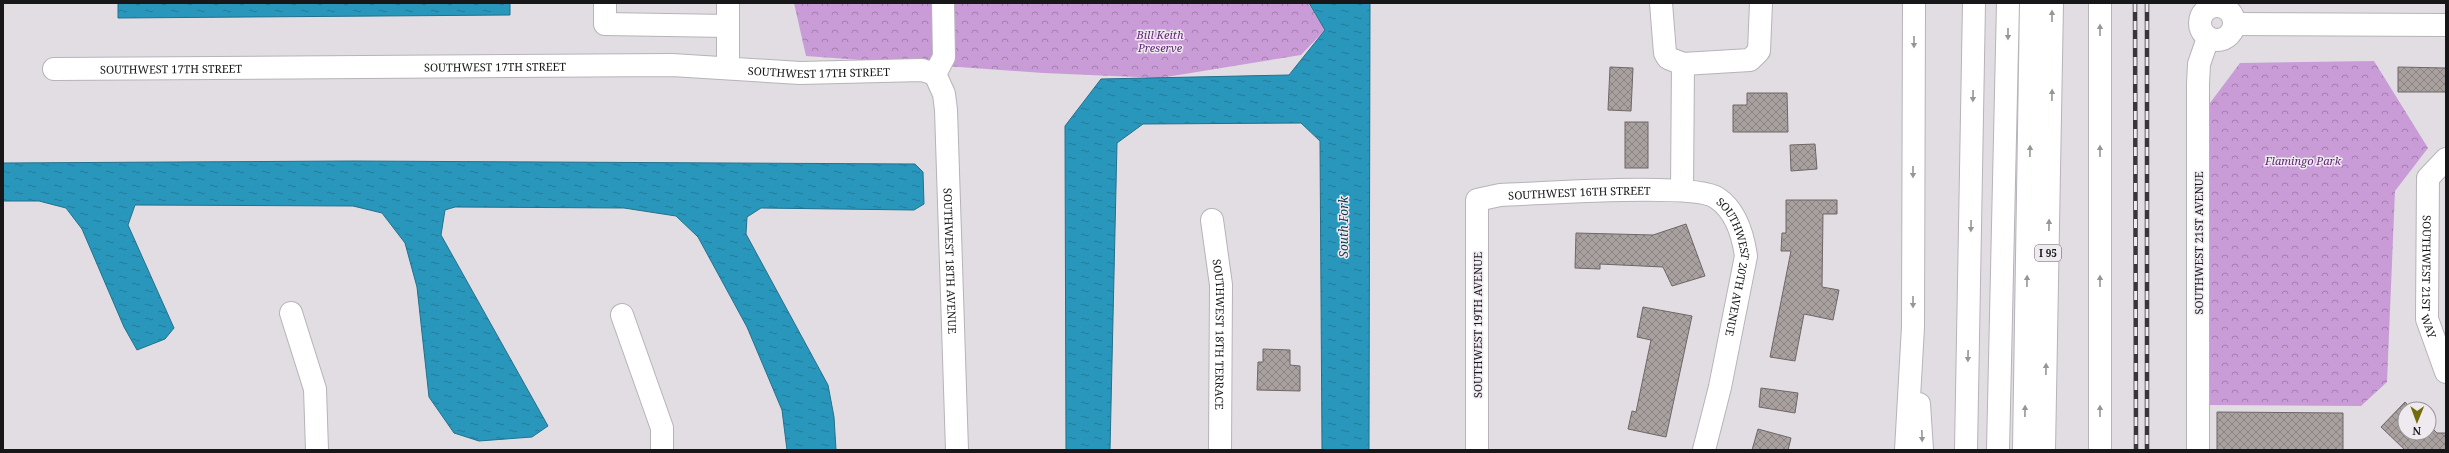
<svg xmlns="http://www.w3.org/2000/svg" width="2449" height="453" font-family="'Noto Serif',serif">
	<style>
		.park { fill: url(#park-crowns) }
		.water { fill: url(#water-ripples); stroke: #24708b }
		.building { fill: url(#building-cross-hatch); stroke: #6f6767 }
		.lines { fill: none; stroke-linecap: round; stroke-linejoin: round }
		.minor-casing { stroke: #b7b3b9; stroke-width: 24 }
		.highway-casing { stroke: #b7b3b9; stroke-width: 24 }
		.minor { stroke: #fff; stroke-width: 22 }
		.highway { stroke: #fff; stroke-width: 22 }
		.rail-casing { stroke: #383639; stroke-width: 4.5 }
		.rail { stroke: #eeeaf0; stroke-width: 3; stroke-dasharray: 9; stroke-linecap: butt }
		.oneway { fill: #979697 }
		.labels { text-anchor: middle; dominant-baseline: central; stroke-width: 3; stroke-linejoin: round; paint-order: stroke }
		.shield { fill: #eeeaf0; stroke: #585659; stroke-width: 1 }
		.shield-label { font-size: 10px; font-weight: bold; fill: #171618 }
		.park-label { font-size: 11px; font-style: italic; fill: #612373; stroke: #eeeaf0 }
		.street-label { font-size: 11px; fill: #171618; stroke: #eeeaf0 }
		.water-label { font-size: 12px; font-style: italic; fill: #093849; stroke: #eeeaf0 }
	</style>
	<defs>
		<pattern id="park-crowns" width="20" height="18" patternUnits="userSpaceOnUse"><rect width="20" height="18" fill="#c99cd7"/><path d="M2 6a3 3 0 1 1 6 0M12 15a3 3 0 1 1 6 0" fill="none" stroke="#a27ead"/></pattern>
		<pattern id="water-ripples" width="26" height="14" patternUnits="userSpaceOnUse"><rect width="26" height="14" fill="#2997bc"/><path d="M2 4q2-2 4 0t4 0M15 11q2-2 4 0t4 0" fill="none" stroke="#227a98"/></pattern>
		<pattern id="building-cross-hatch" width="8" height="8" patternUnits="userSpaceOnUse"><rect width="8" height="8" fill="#a9a1a0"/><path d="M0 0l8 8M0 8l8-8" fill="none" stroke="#898281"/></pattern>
	</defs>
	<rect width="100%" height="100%" fill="#e1dde3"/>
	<g class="park">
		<path d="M794 3H1308L1325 30 1301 55 1160 78 1043 73 806 56Z"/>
		<path d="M2374 61 2428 148 2395 191 2387 382 2361 406 2206 405 2207 107 2240 63Z"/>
	</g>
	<g class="water">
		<path d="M118 3H510V15L118 18Z"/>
		<path d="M1309 3H1370L1369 450H1322L1320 141 1301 123 1143 124 1117 143 1110 450H1066L1065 126 1101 79 1289 75 1325 30Z"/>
		<path d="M352 161 915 164 923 172 924 204 914 210 761 208 747 217 746 234 828 385 834 417 836 450H787L782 410 747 327 698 237 676 216 624 208 455 207 445 210 441 235 548 426 532 437 479 441 454 433 429 397 417 287 405 243 382 213 353 206 135 205 128 225 174 328 165 339 137 350 124 327 82 229 66 208 39 201H3V163Z"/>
	</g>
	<g class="building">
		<path d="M1610 67 1633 68 1631 111 1608 110Z"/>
		<path d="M2398 67 2446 68V92H2398Z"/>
		<path d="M1747 93H1787L1788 132H1733V105H1747Z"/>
		<rect x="1625" y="122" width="23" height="46"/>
		<path d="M1815 144 1817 169 1791 171 1790 145Z"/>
		<path d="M1786 200H1837V214H1823L1822 287 1839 290 1833 320 1804 314 1795 361 1770 357 1791 251H1781L1782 233H1786Z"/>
		<path d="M1686 224 1705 276 1672 286 1663 267 1600 264V269L1575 268 1576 233 1653 235Z"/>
		<path d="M1643 307 1692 316 1666 437 1628 429 1632 411 1636 412 1651 340 1637 337Z"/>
		<path d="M1263 349 1290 350V365L1300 366V391L1257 390 1258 362H1263Z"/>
		<path d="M1761 388 1798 393 1795 413 1759 407Z"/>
		<path d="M2405 402 2412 409H2405V433H2429V425L2437 433H2446V450H2405L2381 427Z"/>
		<path d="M2217 412 2343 413V450H2217Z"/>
		<path d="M1758 429 1791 438 1788 450H1752Z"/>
	</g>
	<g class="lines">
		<g class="minor-casing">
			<g id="minor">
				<path d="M605 3V24L728 26"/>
				<path d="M728 3V68"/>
				<path d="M1661 3 1665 53 1668 58 1683 64 1750 60 1759 51 1761 3"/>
				<circle cx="2217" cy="23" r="17"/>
				<path d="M2234 24 2446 25"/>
				<path id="s1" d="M54 69 672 65 800 73 922 70 935 74"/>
				<path id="s2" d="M935 74 944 94 946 110 957 450"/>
				<path d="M935 74 944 57 943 3"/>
				<path id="s3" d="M2446 159 2428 178 2427 319 2446 372"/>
				<path d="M1682 189 1683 64"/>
				<path id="s4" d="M1212 220 1221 285 1220 450"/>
				<path d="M291 313 315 389 317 450"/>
				<path d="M622 315 662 428V450"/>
				<path id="s5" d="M1477 450V200L1500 195C1535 194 1695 182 1717 198 1735 210 1743 235 1746 256L1720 387 1704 450"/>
				<path d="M2198 450V84L2199 64 2208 38"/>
			</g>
		</g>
		<g class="highway-casing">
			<g id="highway">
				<path d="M2100 3V450"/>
				<path d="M1919 404 1922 450"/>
				<path d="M1906 450 1913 327 1914 3"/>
				<path d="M1966 450 1974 3"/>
				<path d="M1998 450 2008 3"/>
				<path d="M2024 450 2031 3"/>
				<path d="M2044 450 2052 3"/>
			</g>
		</g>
		<use href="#minor" class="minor"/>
		<use href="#highway" class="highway"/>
		<g class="rail-casing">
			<g id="rail">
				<path d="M2135 3 2136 450"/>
				<path d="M2147 3V450"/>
			</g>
		</g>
		<use href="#rail" class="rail"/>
	</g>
	<defs><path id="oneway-solid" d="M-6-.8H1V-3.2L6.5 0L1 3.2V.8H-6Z"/></defs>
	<g class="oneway">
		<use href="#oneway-solid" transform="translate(2052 16) rotate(-90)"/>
		<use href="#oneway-solid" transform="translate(2100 30) rotate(-90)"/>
		<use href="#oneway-solid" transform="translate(2008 34) rotate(90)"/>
		<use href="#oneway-solid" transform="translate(1914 42) rotate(90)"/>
		<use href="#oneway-solid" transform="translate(2052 95) rotate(-89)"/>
		<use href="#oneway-solid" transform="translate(1973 96) rotate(91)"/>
		<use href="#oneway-solid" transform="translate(2030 151) rotate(-89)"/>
		<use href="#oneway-solid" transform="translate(2100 151) rotate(-90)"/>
		<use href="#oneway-solid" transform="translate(1913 172) rotate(90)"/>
		<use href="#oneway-solid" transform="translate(2049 225) rotate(-89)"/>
		<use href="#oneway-solid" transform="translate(1971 226) rotate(91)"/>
		<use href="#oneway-solid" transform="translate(2027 281) rotate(-89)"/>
		<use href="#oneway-solid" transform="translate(2100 281) rotate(-90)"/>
		<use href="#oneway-solid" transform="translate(1913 302) rotate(90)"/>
		<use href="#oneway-solid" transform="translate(1968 356) rotate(91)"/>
		<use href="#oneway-solid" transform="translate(2046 369) rotate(-89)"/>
		<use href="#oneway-solid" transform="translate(2025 411) rotate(-89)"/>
		<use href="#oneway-solid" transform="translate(2100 411) rotate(-90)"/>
		<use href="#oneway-solid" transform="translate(1922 436) rotate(88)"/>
	</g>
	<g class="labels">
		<rect class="shield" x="2035" y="245" width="26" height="16" rx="3"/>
		<g class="shield-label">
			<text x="2048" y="253">I 95</text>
		</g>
		<g class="park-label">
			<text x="1160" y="34">Bill Keith<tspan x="1160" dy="13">Preserve</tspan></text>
			<text x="2303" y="160">Flamingo Park</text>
		</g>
		<g class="street-label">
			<text stroke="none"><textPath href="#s1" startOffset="441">SOUTHWEST 17TH STREET</textPath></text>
			<text stroke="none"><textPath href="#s1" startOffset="117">SOUTHWEST 17TH STREET</textPath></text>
			<text stroke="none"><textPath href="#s1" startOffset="765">SOUTHWEST 17TH STREET</textPath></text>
			<text stroke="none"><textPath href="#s5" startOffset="353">SOUTHWEST 16TH STREET</textPath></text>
			<text transform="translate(2198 243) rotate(-90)">SOUTHWEST 21ST AVENUE</text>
			<text stroke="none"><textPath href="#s2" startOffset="189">SOUTHWEST 18TH AVENUE</textPath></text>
			<text stroke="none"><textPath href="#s5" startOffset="567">SOUTHWEST 20TH AVENUE</textPath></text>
			<text stroke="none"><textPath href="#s3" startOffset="125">SOUTHWEST 21ST WAY</textPath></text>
			<text transform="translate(1477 325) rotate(-90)">SOUTHWEST 19TH AVENUE</text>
			<text stroke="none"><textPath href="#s4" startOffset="115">SOUTHWEST 18TH TERRACE</textPath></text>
		</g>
		<g class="water-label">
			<text transform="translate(1343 227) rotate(-90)">South Fork</text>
		</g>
	</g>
	<rect width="2449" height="453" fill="none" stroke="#171618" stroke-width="8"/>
	<g transform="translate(2417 421) rotate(181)"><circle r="19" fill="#eeeaf0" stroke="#98959a"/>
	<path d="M0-3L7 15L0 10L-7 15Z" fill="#736c09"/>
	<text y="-6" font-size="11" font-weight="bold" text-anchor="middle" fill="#171618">N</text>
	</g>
</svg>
